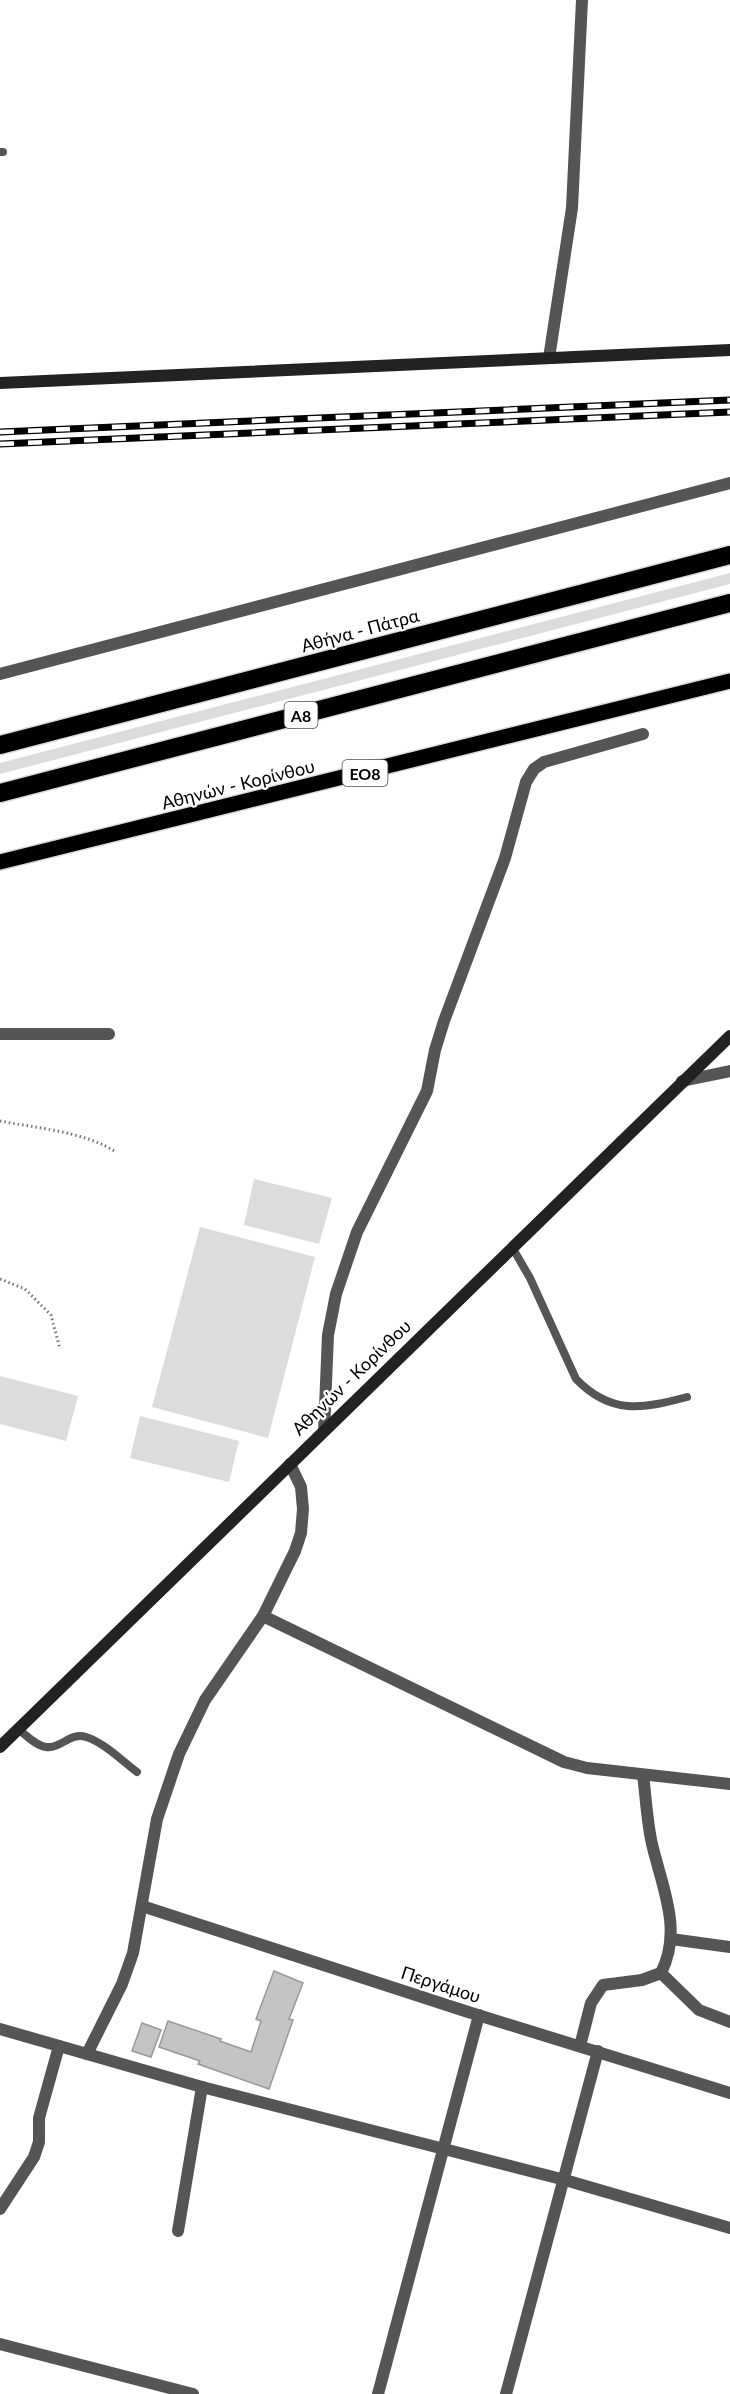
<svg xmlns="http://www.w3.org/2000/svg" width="730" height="2394" font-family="Lato,sans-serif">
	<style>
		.green { fill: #dcdcdc }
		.building { fill: #c4c4c4; stroke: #999; stroke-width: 1.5 }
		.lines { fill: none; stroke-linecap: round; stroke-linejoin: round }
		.primary-casing { stroke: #dbdbdb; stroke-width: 18 }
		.highway-casing { stroke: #dbdbdb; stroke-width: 21 }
		.path { stroke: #777; stroke-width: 3; stroke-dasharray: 1.5 3; stroke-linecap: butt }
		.lane { stroke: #555; stroke-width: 8 }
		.street { stroke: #555; stroke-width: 12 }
		.secondary { stroke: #222; stroke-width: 12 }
		.primary { stroke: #000; stroke-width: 15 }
		.highway { stroke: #000; stroke-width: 18 }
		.rail-casing { stroke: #000; stroke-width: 7 }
		.rail { stroke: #fff; stroke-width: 4.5; stroke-dasharray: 14; stroke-linecap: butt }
		.labels { text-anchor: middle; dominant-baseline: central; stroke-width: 4.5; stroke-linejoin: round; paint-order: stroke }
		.shield { fill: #fff; stroke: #4c4c4c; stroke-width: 1.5 }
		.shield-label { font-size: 16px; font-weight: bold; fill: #000 }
		.street-label { font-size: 18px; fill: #000; stroke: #fff }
	</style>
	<rect width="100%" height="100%" fill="#fff"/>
	<g class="green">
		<path d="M730 573V584L0 774V763Z"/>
		<path d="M254 1179 332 1198 319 1244 244 1225Z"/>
		<path d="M200 1227 315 1257 268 1438 152 1407Z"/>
		<path d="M0 1376 78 1396 66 1441 0 1424Z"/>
		<path d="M140 1416 239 1441 229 1482 130 1458Z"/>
	</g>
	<g class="building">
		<path d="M274 1971 303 1983 289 2019 293 2020 269 2089 198 2064 200 2061 159 2047 168 2021 221 2039 220 2041 251 2052 261 2021 256 2019Z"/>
		<path d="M142 2023 161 2030 151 2057 132 2051Z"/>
	</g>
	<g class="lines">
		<g class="primary-casing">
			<path id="primary" d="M0 862 730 681"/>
		</g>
		<g class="highway-casing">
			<g id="highway">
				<path d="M0 745 730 555"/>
				<path d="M0 793 730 603"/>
			</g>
		</g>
		<g class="path">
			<path d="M0 1121C36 1128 86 1132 116 1152"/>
			<path d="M0 1279 25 1289 51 1315 60 1349"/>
		</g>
		<g class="lane">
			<path d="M0 152H3"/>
			<path d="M512 1247 530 1278 576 1379C611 1415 642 1409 687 1397"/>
			<path d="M18 1729C26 1735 36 1746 46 1747 61 1749 70 1732 86 1737 105 1743 122 1761 137 1772"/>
		</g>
		<g class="street">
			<path d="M549 358 572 208 582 0"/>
			<path d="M0 674 730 483"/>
			<path d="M0 1034H109"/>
			<path d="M682 1081 730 1071"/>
			<path d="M324 1431 328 1335 336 1294 357 1232 427 1091 435 1050 444 1021 505 858 526 782 534 769 544 762 643 734"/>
			<path d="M263 1616 564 1762 587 1768 730 1784"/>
			<path d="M142 1906 465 2011 730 2093"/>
			<path d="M671 1939 730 1947"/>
			<path d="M661 1973 699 2010 730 2022"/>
			<path d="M0 2029 202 2087 565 2180 730 2228"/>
			<path d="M580 2046 591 2003 603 1985 642 1980 661 1973C683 1930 662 1887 652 1844 647 1822 646 1798 643 1775"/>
			<path d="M87 2054 122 1984 133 1953 157 1819 179 1754 205 1700 263 1616 295 1551 301 1533 303 1509 301 1487 290 1464"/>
			<path d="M0 2209 34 2157 39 2142V2118L59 2046"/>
			<path d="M178 2231 202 2087"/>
			<path d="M0 2344 193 2394"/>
			<path d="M378 2394 479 2015"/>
			<path d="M506 2394 598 2051"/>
		</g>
		<g class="secondary">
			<path d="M0 383 730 350"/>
			<path d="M0 1747 730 1036"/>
		</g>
		<use href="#primary" class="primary"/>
		<use href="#highway" class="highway"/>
		<g class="rail-casing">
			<g id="rail">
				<path d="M0 432 730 400"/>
				<path d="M0 444 730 412"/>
			</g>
		</g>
		<use href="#rail" class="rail"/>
	</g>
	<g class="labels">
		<g class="shield">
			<rect x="284.5" y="702" width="33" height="26" rx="4.5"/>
			<rect x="342.5" y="760" width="45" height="26" rx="4.5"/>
		</g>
		<g class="shield-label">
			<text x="301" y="715">Α8</text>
			<text x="365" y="773">ΕΟ8</text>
		</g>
		<g class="street-label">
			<text transform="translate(360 630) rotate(-15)">Αθήνα - Πάτρα</text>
			<text transform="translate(238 784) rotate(-14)">Αθηνών - Κορίνθου</text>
			<text transform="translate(351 1377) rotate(-44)">Αθηνών - Κορίνθου</text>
			<text transform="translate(441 1984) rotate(18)">Περγάμου</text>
		</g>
	</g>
</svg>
